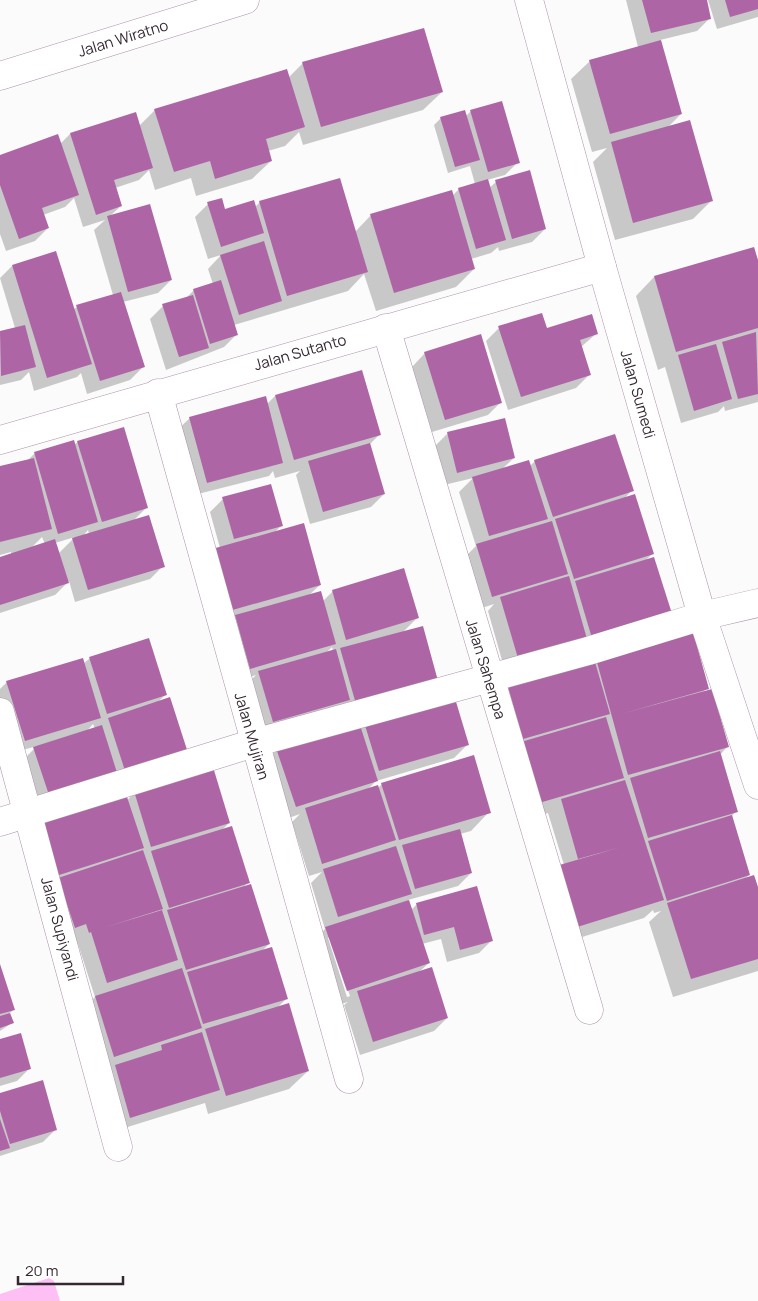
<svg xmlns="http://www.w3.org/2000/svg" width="758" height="1301" font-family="Manrope,sans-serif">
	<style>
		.water { fill: #febff5 }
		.shadow { fill: #0003; fill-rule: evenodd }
		.building { fill: #ae65a6 }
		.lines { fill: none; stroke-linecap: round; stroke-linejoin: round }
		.minor-casing { stroke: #ab92a8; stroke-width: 29 }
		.major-casing { stroke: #ab92a8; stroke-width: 29 }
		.minor { stroke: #fff; stroke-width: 28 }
		.major { stroke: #fff; stroke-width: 28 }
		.labels { text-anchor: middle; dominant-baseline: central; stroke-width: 5; stroke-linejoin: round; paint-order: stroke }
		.street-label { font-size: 15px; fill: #342932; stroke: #fff }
	</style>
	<rect width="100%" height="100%" fill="#fbfbfb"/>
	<path class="water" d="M49 1278 54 1281 60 1301H0V1294Z"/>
	<g class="shadow">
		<path d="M626 0H706L710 18 697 31 660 40 681 114 667 128 712 200 693 219 615 240 593 162 607 148 592 152 571 79 590 61 638 47Z"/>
		<path d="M708 0H758V17L717 29Z"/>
		<path d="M303 63 442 92 423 110 303 145 299 132 285 146 268 151 271 161 252 179 196 196 191 178 155 190 149 170 139 180 115 188 121 206 110 216 171 280 158 293 123 302 143 367 130 380 87 394 81 373 77 377 34 391 29 372 21 380 0 385V332L15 328 0 278 12 266 73 310 77 307 113 295 94 230 105 220 83 227 74 198 65 207 43 215 48 228 35 241 6 251 0 234V156L60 144 70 134 139 126 155 110 288 78Z"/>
		<path d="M501 103 518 162 505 175 487 180 489 188 496 182 545 229 532 242 499 251 498 247 491 253 471 259 474 269 456 287 376 311 364 274 348 291 234 325 237 334 224 347 166 370 150 319 163 306 185 299 194 290 213 284 208 269 221 255 208 259 195 217 208 204 225 211 255 207 260 202 355 232 371 215 452 196 459 189 475 184 470 166 448 173 434 125 441 118 466 116 470 112Z"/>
		<path d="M758 264V402L725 411 724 406 718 412 681 423 665 367 658 370 636 296 654 277Z"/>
		<path d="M499 328 597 333 581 347 589 375 576 388 508 410 486 341Z"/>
		<path d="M425 353 501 402 488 415 432 432 412 367Z"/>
		<path d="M275 396 379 435 370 444 384 494 371 507 310 524 296 475 300 471 275 478 273 471 269 476 194 495 176 431 190 418 267 404Z"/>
		<path d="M504 419 514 458 502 469 530 466 535 461 632 490 624 499 653 553 645 561 659 633 507 678 488 611 494 604 479 609 464 558 476 546 459 492 473 478 444 485 434 447 447 434Z"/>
		<path d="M73 442 74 445 78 442 146 508 133 521 163 566 150 579 75 602 69 581 55 595 0 613V558L11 554V552L0 555V468L27 461 34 454ZM88 530 89 534 82 537ZM42 537 45 544 31 548ZM75 537 58 554 55 543Z"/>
		<path d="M223 499 282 525 274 533 320 585 308 596 323 601 333 591 417 618 402 633 436 680 260 734 246 685 256 675 237 681 220 548 210 512ZM332 647 333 651 325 654Z"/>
		<path d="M148 639 166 694 158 702 188 756 38 813 21 762 37 746 12 753 0 715V689L7 682 83 664 89 659ZM93 724 95 729 86 732Z"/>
		<path d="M593 657 707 688 702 693 727 747 720 755 736 811 731 817 749 875 744 880 758 891V971L673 997 649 922 661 911 654 913 653 910 644 918 556 945 564 865 548 813 520 821 511 751 507 682Z"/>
		<path d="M365 724 467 745 454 758 376 781 367 790 378 788 382 784 489 812 471 831 460 834 471 873 458 886 408 900 411 910 416 905 476 887 492 940 479 953 447 962 441 939 422 944 429 963 419 972 447 1018 434 1031 360 1055 344 1005 348 1002 328 1008 308 947 325 929 311 883 322 872 309 876 292 822 300 814 283 820 264 763 277 750ZM328 938H330L350 996 347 997Z"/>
		<path d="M135 792 229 823 222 830 248 882 244 887 269 944 262 951 287 998 277 1008 308 1071 289 1089 208 1114 205 1103 118 1130 102 1079 112 1069 95 1074 77 1015 95 997 78 944 76 945 43 888Z"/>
		<path d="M0 968 13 1010 9 1014 12 1023 0 1031Z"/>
		<path d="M0 1040 30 1068 17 1081 0 1086Z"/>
		<path d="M0 1094 56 1129 43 1142 0 1156Z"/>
	</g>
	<g class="building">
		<path d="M642 0H707L711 19 651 33Z"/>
		<path d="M725 0H758V9L730 17Z"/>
		<path d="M424 28 443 92 321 127 302 62Z"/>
		<path d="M661 40 682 114 610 134 589 60Z"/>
		<path d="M287 69 305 127 266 139 272 161 215 179 210 161 174 172 154 109Z"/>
		<path d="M502 101 520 163 488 172 470 110Z"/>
		<path d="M465 110 480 160 455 167 440 117Z"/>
		<path d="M136 112 153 168 114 180 122 206 96 215 70 133Z"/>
		<path d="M690 120 713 201 633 223 611 142Z"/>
		<path d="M58 134 79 195 42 208 49 228 19 239 0 185V155Z"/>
		<path d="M530 170 546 229 512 239 495 180Z"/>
		<path d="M340 178 368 272 287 296 259 201Z"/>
		<path d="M488 179 506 240 476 249 458 188Z"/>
		<path d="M452 190 475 269 394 293 370 214Z"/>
		<path d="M222 198 225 209 254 200 264 233 221 247 207 202Z"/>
		<path d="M150 204 172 280 128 292 107 216Z"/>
		<path d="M264 241 282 301 239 315 220 255Z"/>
		<path d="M754 247 758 260V328L676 352 654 276Z"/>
		<path d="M56 251 92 364 47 378 12 265Z"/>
		<path d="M221 280 238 335 210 344 193 289Z"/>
		<path d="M121 292 145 367 100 381 76 305Z"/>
		<path d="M193 295 209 348 179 357 162 304Z"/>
		<path d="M542 313 547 328 592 314 598 334 580 340 591 375 521 397 498 326Z"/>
		<path d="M25 325 36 367 1 376 0 331Z"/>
		<path d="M756 332 758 394 738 399 722 342Z"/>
		<path d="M481 334 502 403 445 420 424 352Z"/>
		<path d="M716 344 732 399 694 411 678 355Z"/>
		<path d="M362 370 381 435 294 460 275 395Z"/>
		<path d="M266 396 283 463 207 483 189 417Z"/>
		<path d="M505 418 515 458 457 473 447 432Z"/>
		<path d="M124 427 148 508 102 522 77 441Z"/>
		<path d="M615 434 634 491 553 517 534 460Z"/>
		<path d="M74 440 98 522 58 534 34 452Z"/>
		<path d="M370 443 385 494 323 512 308 461Z"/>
		<path d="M34 458 52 529 0 542V466Z"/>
		<path d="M529 460 548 519 489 536 472 477Z"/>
		<path d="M271 484 283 526 234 539 222 497Z"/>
		<path d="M635 494 654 554 574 579 555 519Z"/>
		<path d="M149 515 165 567 88 590 72 538Z"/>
		<path d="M552 521 568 574 492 597 476 544Z"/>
		<path d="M304 523 321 585 229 611 212 549Z"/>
		<path d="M55 539 69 583 0 605V557Z"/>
		<path d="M654 557 674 620 594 645 575 581Z"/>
		<path d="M404 568 419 618 346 640 332 590Z"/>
		<path d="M569 576 589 646 520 665 500 597Z"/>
		<path d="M321 591 336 644 250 669 235 615Z"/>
		<path d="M423 626 438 681 356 704 340 648Z"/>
		<path d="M692 628 709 689 621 714 712 689 729 747 628 775 595 655Z"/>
		<path d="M149 638 167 695 107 714 89 657Z"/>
		<path d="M336 649 350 700 273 722 258 671Z"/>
		<path d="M593 655 610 714 523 739 506 680Z"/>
		<path d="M83 658 101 718 25 741 6 681Z"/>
		<path d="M454 695 469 745 379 771 364 722Z"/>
		<path d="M170 697 189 756 127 777 108 718Z"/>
		<path d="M606 717 624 778 539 803 521 742Z"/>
		<path d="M359 722 378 781 296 807 276 748Z"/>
		<path d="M102 725 119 779 51 801 33 747Z"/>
		<path d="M720 751 738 812 648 838 630 778Z"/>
		<path d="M474 755 491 813 399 840 381 783Z"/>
		<path d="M213 767 230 823 151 847 134 791Z"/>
		<path d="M625 780 664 900 574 928 556 866 621 847 578 859 561 799Z"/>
		<path d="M378 785 396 840 322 864 305 808Z"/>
		<path d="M125 791 144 848 56 876 38 820Z"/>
		<path d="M732 815 750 875 667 901 648 841Z"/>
		<path d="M232 826 250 883 169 908 151 851Z"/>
		<path d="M460 829 472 873 415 889 402 845Z"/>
		<path d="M396 846 412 894 338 917 323 869Z"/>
		<path d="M143 850 163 909 106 927 162 910 178 960 107 983 91 932 89 933 86 924 75 928 58 878Z"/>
		<path d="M754 875 758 887V959L691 979 667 903Z"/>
		<path d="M251 884 270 944 186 970 167 910Z"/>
		<path d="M477 886 493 941 460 950 454 927 424 935 416 903Z"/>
		<path d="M409 900 430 963 347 991 325 927Z"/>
		<path d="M272 947 288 999 203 1024 187 972Z"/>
		<path d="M0 964 15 1010 0 1014Z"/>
		<path d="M432 967 448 1018 373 1042 357 991Z"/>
		<path d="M182 968 202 1028 114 1057 95 996Z"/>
		<path d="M289 1003 309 1071 226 1096 205 1029Z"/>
		<path d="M10 1013 14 1023 0 1028V1016Z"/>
		<path d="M202 1032 220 1090 130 1118 115 1065 162 1050 161 1045Z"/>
		<path d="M21 1033 31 1069 0 1078V1039Z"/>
		<path d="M43 1080 57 1130 10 1144 0 1111V1093Z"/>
		<path d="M0 1119 10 1148 0 1151Z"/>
	</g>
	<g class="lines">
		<g class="minor-casing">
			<g id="minor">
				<path d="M529 0 602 267 702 616 758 785"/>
				<path d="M386 328 589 1010"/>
				<path d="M158 393 349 1079"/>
				<path d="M0 440 602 267"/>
				<path d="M0 712 118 1147"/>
				<path d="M0 822 254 743 588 651 702 616 758 603"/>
			</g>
		</g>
		<g class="major-casing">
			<path id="major" d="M0 76 245 0"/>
		</g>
		<use href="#minor" class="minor"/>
		<use href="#major" class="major"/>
	</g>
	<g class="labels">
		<g class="street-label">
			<text transform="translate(123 38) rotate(-17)">Jalan Wiratno</text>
			<text transform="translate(300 352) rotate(-16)">Jalan Sutanto</text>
			<text transform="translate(638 394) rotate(74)">Jalan Sumedi</text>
			<text transform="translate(486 669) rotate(73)">Jalan Sahempa</text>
			<text transform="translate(252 736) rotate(74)">Jalan Mujiran</text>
			<text transform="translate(60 929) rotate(75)">Jalan Supiyandi</text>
		</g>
	</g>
	<path d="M18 1276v8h105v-8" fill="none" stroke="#342932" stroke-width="2.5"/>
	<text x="25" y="1276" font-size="15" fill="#342932" stroke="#ffffff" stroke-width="4" paint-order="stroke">20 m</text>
</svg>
